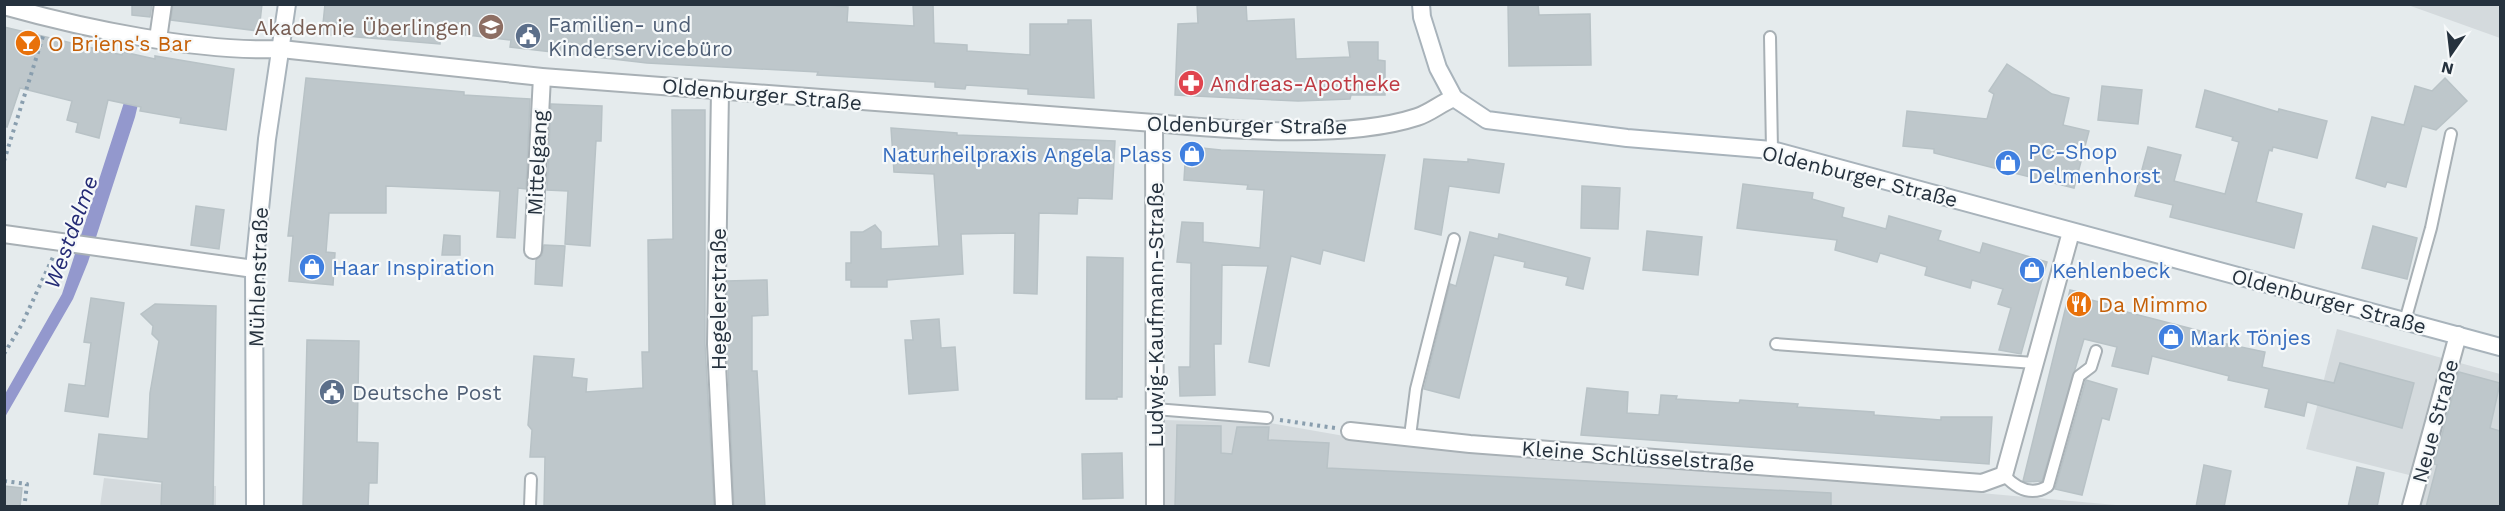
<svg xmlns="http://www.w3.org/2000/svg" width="2505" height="511" font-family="'Work Sans',sans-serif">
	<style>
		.built { fill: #d4dadd }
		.water { fill: #9398cd }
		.building { fill: #bec7cb; stroke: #b8c2c6; stroke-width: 1.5 }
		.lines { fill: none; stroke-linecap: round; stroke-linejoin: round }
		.service-casing { stroke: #a8b0b5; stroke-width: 14 }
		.pedestrian-casing { stroke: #a8b0b5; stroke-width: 20 }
		.minor-casing { stroke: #a8b0b5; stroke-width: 20 }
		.tertiary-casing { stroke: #a8b0b5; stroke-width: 20 }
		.secondary-casing { stroke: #a8b3bb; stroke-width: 20 }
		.path { stroke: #899eae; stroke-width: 4; stroke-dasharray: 3 4.5; stroke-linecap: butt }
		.service { stroke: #fff; stroke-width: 10 }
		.pedestrian { stroke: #fff; stroke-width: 16 }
		.minor { stroke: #fff; stroke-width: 16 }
		.tertiary { stroke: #fff; stroke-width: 16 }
		.secondary { stroke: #fff; stroke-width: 16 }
		.labels { text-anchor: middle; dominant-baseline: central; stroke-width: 4.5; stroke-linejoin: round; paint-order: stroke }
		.service-label { font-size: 21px; fill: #4e5e75; stroke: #f6f9fa; text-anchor: start }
		.education-label { font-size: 21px; fill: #785e54; stroke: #f6f9fa; text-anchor: end }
		.food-label { font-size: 21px; fill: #c56008; stroke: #f6f9fa; text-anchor: start }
		.health-label { font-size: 21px; fill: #be3a42; stroke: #f6f9fa; text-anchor: start }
		.street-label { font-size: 21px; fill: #26323e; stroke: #f6f9fa }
		.shop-label { font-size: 21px; fill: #366cbe; stroke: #f6f9fa; text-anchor: start }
		.water-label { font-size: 22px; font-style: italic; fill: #242b75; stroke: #f6f9fa }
	</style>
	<rect width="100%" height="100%" fill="#e5ebed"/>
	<g class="built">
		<path d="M2408 5H2500V38Z"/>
		<path d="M2337 329 2500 374V506H2418L2425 479 2306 449Z"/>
		<path d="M1163 420 1270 423 1350 437 2127 506H1163Z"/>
		<path d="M104 478 168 485 216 486V506H100Z"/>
	</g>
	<path class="water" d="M139 56 149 58 135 117 88 262 73 299 5 417V394L62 294Z"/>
	<g class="building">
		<path d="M132 4H152L150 17 132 15Z"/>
		<path d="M173 4H262L259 31 171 20Z"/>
		<path d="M325 4H818L848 7 847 22 914 26 913 4H933L934 43 967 45V51L1030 55V24H1068V20H1091L1094 98 1028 94V89L966 85 965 89 935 87V82L817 75 818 72 647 63 510 47 511 40 441 32 440 44 322 34Z"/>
		<path d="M1197 4H1246L1247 21 1294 19 1296 59 1350 57 1348 42H1378V60L1385 61V95H1351L1350 99 1298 101 1175 95 1178 24 1198 23Z"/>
		<path d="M1508 4H1538L1539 15 1590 14 1591 65 1509 66Z"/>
		<path d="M4 27 122 55 123 52 155 59V56L234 69 226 130 180 123 181 118 140 111 141 107 108 100 99 138 76 132 78 123 67 120 72 101 20 88 7 127 4 126Z"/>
		<path d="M2007 64 2052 94 2069 98 2063 125 2089 131 2074 188 1934 153V149L1903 146 1907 111 1987 119 1994 94 1989 91Z"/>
		<path d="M306 78 464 92V95L530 99 526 189 518 188 515 238 497 237 500 191 386 186V213H329L326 252 335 253 333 285 289 281 293 236H288Z"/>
		<path d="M2445 78 2467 101 2436 130 2422 126 2406 187 2387 182 2385 187 2356 178 2372 117 2404 125 2415 86 2432 91Z"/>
		<path d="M2102 86 2142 90 2138 124 2098 120Z"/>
		<path d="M2205 90 2278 112 2279 109 2327 121 2317 158 2273 147 2272 151 2269 150 2256 202 2302 214 2294 248 2170 217 2173 205 2135 196 2148 147 2181 155 2174 181 2225 194 2239 142 2232 140 2233 137 2196 127Z"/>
		<path d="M551 104 602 106 601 141H596L590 246 565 244 568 191 547 190Z"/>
		<path d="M672 110H705V344L714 507H544L545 457H530L532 430 528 425 534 356 574 359 572 377 587 379 586 392 643 388 642 352H649L648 240 673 239Z"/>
		<path d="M891 128 957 133V135L1115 141 1112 199 1078 198 1077 214 1039 213 1037 294 1014 293 1015 233 961 234 963 274 887 280V287H851V280H846V263H851V232H863L875 225 881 232V249L939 246 934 174 894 172Z"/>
		<path d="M1192 147 1221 150 1385 155 1364 261 1323 250 1320 264 1291 256 1269 366 1249 362 1268 266 1222 265 1221 344H1214L1215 395 1180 396 1179 367H1190L1191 263 1177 262 1182 222 1203 223V242L1260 248 1264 190 1247 189 1248 185 1184 180 1185 164 1191 165Z"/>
		<path d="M1424 159 1468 162V159L1504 164 1499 193 1449 186 1441 235 1415 229Z"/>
		<path d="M1743 184 1813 193 1812 199 1844 208 1842 217 1886 229 1889 216 1941 231 1938 240 1980 253 1983 243 2047 262 2021 354 1999 350 2011 308 1998 304 2003 289 1972 280 1970 288 1925 275 1927 267 1880 253 1877 262 1835 250 1837 240 1737 228Z"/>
		<path d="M1582 186 1620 188 1618 229 1581 228Z"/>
		<path d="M196 206 224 210 219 249 191 245Z"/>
		<path d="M2373 226 2417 238 2407 279 2362 268Z"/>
		<path d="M1647 231 1702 237 1698 275 1643 270Z"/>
		<path d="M1470 232 1498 239 1499 234 1590 258 1583 289 1566 285 1568 277 1524 267 1525 262 1494 255 1459 398 1424 389 1450 284 1456 286Z"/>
		<path d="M444 235 460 236V255H442Z"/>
		<path d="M544 245 565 246 562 286 535 284 536 260 542 255Z"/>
		<path d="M1087 257 1123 258 1122 397H1117V399H1086Z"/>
		<path d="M767 280 768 315 752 316V371H757L765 507H734L727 344V281Z"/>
		<path d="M2070 290 2083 293 2087 299 2116 306 2115 309 2224 337 2222 343 2265 352 2262 367 2334 383 2340 363 2414 383 2402 428 2307 402 2304 416 2265 407 2269 389 2228 380 2229 376 2152 356 2148 374 2112 366 2117 347 2084 339 2042 481 2026 482 2023 481Z"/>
		<path d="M91 298 124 303 108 417 65 411 69 384 85 386 91 343 84 342Z"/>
		<path d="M155 304 216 306 213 507H161L162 482 94 474 99 434 148 439 150 393 159 341 152 334 153 326 141 314Z"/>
		<path d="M939 319 941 348 955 347 958 390 909 394 905 340H913L911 321Z"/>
		<path d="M307 340 359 341 357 442 378 443 377 483H369L368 507H303Z"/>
		<path d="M2459 372 2500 383 2490 428 2500 431V507H2426L2437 465 2434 464Z"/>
		<path d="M2086 380 2117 389 2109 420 2102 418 2082 495 2055 489Z"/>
		<path d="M1587 388 1628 392 1627 413 1659 415 1661 395 1677 396 1676 399 1739 403 1740 400 1798 404 1797 407 1874 412V415L1941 420V417H1992L1989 464 1581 435Z"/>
		<path d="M1177 425 1221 426V453L1232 454 1237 427H1269L1268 440 1329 443 1327 468 1831 493V507H1175Z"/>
		<path d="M1122 453 1123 498 1083 499 1082 454Z"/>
		<path d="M2204 465 2231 471 2224 507H2196Z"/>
		<path d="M2357 467 2384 473 2377 507H2348Z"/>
		<path d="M4 486 22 488 20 507H4Z"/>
	</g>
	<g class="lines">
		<g class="service-casing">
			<g id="service">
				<path d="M1770 37 1772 150"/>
				<path d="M2405 321 2431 228 2451 134"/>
				<path d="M1776 344 2035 363"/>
				<path d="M1155 409 1267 418"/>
				<path d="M1410 436 1416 389 1454 239"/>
				<path d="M2004 475C2016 488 2031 497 2048 486L2079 376 2091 367 2096 351"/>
				<path d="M530 506 531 479"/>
			</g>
		</g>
		<g class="pedestrian-casing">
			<g id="pedestrian">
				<path d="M4 6C86 29 197 52 281 49"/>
				<path d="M158 39 163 4"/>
			</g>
		</g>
		<g class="minor-casing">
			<g id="minor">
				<path d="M281 49 542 77 1154 123"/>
				<path d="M720 91 716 344 724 506"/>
				<path d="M4 234 254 269"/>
				<path d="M533 250 542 77"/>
				<path d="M1350 431 1470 444 1982 483 2004 475 2071 232"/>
				<path d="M2411 506 2458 335"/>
			</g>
		</g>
		<g class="tertiary-casing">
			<path id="tertiary" d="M1155 506 1154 123C1229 130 1347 140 1417 117 1430 113 1441 103 1454 98"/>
		</g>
		<g class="secondary-casing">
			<g id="secondary">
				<path d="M1421 4 1422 17 1438 68 1454 98 1487 120 1627 138 1772 150 2500 347"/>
				<path d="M255 506 254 269 267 139 287 4"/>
			</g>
		</g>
		<g class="path">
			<path d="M4 161 44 33"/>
			<path d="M4 354 22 324 53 257"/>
			<path d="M1280 420 1335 428"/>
			<path d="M4 481 27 484 25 501"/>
		</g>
		<use href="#service" class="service"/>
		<use href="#pedestrian" class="pedestrian"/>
		<use href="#minor" class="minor"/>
		<use href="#tertiary" class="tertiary"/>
		<use href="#secondary" class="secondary"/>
	</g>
	<defs>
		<g id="school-disc" transform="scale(1.35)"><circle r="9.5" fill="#8d6e63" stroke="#f6f9fa"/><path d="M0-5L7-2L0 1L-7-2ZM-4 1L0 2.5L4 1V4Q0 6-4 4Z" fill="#fff"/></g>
		<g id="civic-disc" transform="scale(1.35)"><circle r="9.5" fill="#5c6f8a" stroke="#f6f9fa"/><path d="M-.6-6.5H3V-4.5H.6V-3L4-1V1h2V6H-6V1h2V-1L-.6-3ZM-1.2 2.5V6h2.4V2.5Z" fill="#fff"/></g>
		<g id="bar-disc" transform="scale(1.35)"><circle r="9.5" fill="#e8710a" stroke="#f6f9fa"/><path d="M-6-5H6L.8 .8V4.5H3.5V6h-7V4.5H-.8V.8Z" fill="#fff"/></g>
		<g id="pharmacy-disc" transform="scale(1.35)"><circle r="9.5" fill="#e0444e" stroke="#f6f9fa"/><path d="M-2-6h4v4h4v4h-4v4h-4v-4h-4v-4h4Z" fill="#fff"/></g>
		<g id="shop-disc" transform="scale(1.35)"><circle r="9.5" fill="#3f7fe0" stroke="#f6f9fa"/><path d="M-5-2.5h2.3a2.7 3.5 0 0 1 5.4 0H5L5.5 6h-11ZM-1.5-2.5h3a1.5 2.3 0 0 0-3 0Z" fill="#fff"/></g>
		<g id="restaurant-disc" transform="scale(1.35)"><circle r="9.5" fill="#e8710a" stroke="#f6f9fa"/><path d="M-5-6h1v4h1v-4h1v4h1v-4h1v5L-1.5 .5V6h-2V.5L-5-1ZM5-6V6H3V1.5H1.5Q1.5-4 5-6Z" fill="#fff"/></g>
	</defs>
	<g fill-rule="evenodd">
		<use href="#school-disc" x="491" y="27"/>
		<use href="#civic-disc" x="528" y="36"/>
		<use href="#bar-disc" x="28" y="43"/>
		<use href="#pharmacy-disc" x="1191" y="83"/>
		<use href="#shop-disc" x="1192" y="154"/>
		<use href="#shop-disc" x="2008" y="163"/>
		<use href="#shop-disc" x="312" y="267"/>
		<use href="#shop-disc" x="2032" y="270"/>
		<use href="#restaurant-disc" x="2079" y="304"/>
		<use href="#shop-disc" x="2171" y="337"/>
		<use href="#civic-disc" x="332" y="392"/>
	</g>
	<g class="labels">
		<g class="service-label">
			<text x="548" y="24">Familien- und<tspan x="548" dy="24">Kinderservicebüro</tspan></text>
			<text x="352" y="392">Deutsche Post</text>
		</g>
		<g class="education-label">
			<text x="472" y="27">Akademie Überlingen</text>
		</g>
		<g class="food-label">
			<text x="48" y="43">O Briens's Bar</text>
			<text x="2098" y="304">Da Mimmo</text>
		</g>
		<g class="health-label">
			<text x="1210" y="83">Andreas-Apotheke</text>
		</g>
		<g class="street-label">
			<text transform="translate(762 94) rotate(5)">Oldenburger Straße</text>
			<text transform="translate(1247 125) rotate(1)">Oldenburger Straße</text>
			<text transform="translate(537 163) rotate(-87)">Mittelgang</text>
			<text transform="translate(1860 176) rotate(14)">Oldenburger Straße</text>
			<text transform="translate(258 277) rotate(-88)">Mühlenstraße</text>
			<text transform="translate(718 299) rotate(-90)">Hegelerstraße</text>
			<text transform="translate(2329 301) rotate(15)">Oldenburger Straße</text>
			<text transform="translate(1155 315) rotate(-90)">Ludwig-Kaufmann-Straße</text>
			<text transform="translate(2435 421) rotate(-75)">Neue Straße</text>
			<text transform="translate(1638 456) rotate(4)">Kleine Schlüsselstraße</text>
		</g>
		<g class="shop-label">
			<text x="2028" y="151">PC-Shop<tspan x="2028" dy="24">Delmenhorst</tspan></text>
			<text x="1172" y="154" text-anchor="end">Naturheilpraxis Angela Plass</text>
			<text x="332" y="267">Haar Inspiration</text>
			<text x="2052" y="270">Kehlenbeck</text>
			<text x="2190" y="337">Mark Tönjes</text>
		</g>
		<g class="water-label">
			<text transform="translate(71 232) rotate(-70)">Westdelme</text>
		</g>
	</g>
	<rect width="2505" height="511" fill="none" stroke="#26323e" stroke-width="12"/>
	<g transform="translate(2451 54) rotate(194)" stroke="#f6f9fa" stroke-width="4.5" paint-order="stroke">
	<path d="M0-4.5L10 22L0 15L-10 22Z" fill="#26323e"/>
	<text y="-9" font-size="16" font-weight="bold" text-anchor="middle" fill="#26323e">N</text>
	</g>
</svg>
